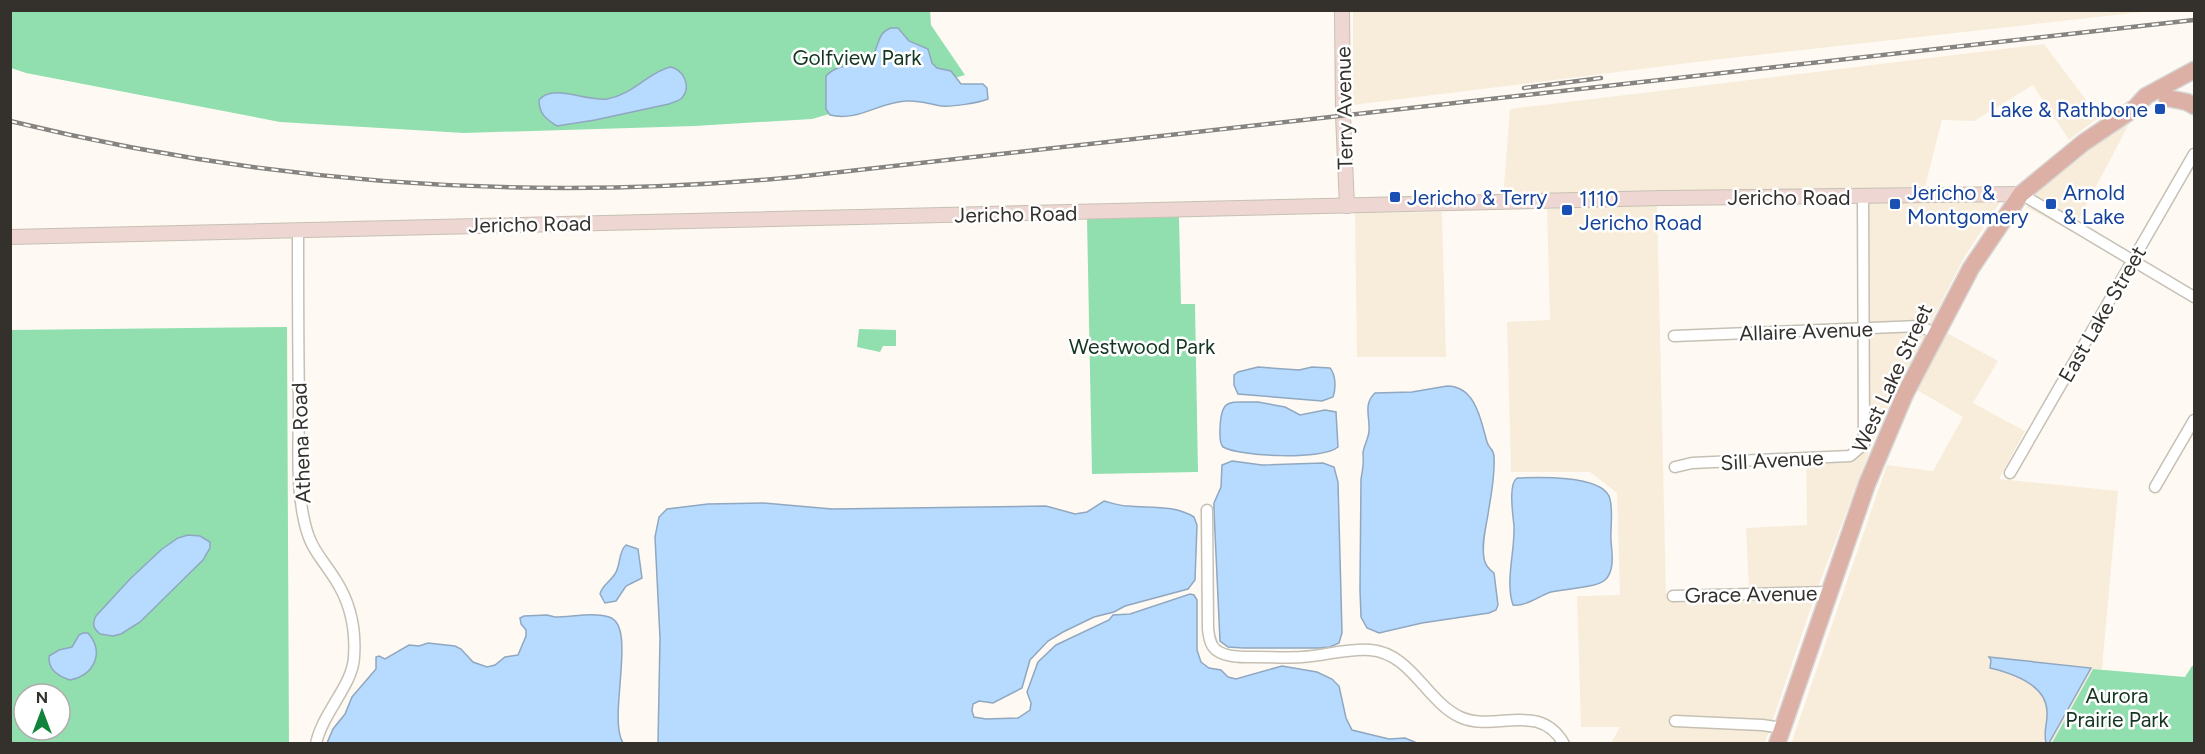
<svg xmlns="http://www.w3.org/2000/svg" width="2205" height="754" font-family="Figtree,sans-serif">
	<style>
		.built { fill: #f8eddb }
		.green { fill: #91dfae; fill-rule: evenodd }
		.water { fill: #b7daff; stroke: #90a7c0; stroke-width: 1.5 }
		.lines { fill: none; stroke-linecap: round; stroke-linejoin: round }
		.street-casing { stroke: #c6c0b4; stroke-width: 13 }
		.secondary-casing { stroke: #c6c0b4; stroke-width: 16 }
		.primary-casing { stroke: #d6d6d5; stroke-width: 19 }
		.street { stroke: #fff; stroke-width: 10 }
		.secondary { stroke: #eed7d2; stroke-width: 14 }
		.primary { stroke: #dcb0a5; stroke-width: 16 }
		.rail-casing { stroke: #87847f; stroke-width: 4.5 }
		.rail { stroke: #fff; stroke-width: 2; stroke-dasharray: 7; stroke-linecap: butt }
		.transit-dot { fill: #1a4fb4; stroke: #fff; stroke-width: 2 }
		.labels { text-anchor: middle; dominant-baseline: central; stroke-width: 5; stroke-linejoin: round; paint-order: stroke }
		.park-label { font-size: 21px; fill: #143622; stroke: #fff }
		.street-label { font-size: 21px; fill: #34312d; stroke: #fff }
		.transit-label { font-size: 21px; fill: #164399; stroke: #fff; text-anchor: start }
	</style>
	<rect width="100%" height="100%" fill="#fefaf3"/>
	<g class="built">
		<path d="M1353 11V10L2152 11 1721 59 1353 105Z"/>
		<path d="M2044 44 2099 117 2069 140 2033 85 1974 121 1942 120 1925 187 1830 191 1503 198 1510 109Z"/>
		<path d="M2129 124 2072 232 2026 207 2043 184 2074 159Z"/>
		<path d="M2003 197 1965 256 1898 386 1873 441 1868 435 1866 199Z"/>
		<path d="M1657 202 1666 594 1749 591 1746 528 1807 525 1806 454 1869 452 1817 590 1765 743H1611L1620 727H1581L1577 596 1620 595 1617 493 1590 472H1511L1507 322 1550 320 1547 209Z"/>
		<path d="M1442 212 1446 357H1357L1355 213Z"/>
		<path d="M1947 333 1998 361 1973 403 2025 431 1999 479 2118 491 2102 669H2093L2052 743 1791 744 1887 465 1933 471 1963 417 1917 390Z"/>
	</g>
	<g class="green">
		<path d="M930 10 931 25 965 75 812 119 695 126 464 133 280 122 26 73 11 68V11Z"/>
		<path d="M1179 217 1181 304H1195L1198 472 1092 474 1087 218Z"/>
		<path d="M287 327 289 743H11L10 330ZM24 694H60V730H24Z"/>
		<path d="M859 329 896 330V346H883L880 352 857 347Z"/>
		<path d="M2192 666H2194V743H2052L2093 669 2185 677Z"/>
	</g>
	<g class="water">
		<path d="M891 28H898L909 41 928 49 932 63 937 68 951 71 961 84H983L987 88 988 99C978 103 952 107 942 106 929 104 919 100 906 101 879 102 858 122 830 115L826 109V76C842 60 859 69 870 58 881 47 875 34 891 28Z"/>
		<path d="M670 67C683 69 692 86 682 98 679 101 673 102 669 104L595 120 557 126C546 119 539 114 539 100 553 83 586 102 607 99 634 94 647 73 670 67Z"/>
		<path d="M1258 367 1299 370 1312 367 1330 368C1336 375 1336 389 1333 397L1322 401 1238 394 1234 385V375L1238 372Z"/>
		<path d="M1447 386C1476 386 1481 421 1487 442 1489 449 1494 449 1494 457 1495 473 1492 491 1489 508 1487 524 1481 542 1484 558 1485 565 1488 568 1494 573L1498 605 1496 610 1489 613 1422 623 1379 633 1367 628 1361 617 1360 590 1361 479C1363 469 1364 463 1363 454 1363 446 1369 439 1369 430 1370 417 1363 404 1375 393L1412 392Z"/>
		<path d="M1258 402 1285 407 1300 415 1325 410 1336 412 1338 447C1323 460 1241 457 1223 447 1219 442 1220 436 1220 429 1221 396 1230 403 1258 402Z"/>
		<path d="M1232 461 1262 465 1323 463 1334 467 1338 482 1342 633 1339 643 1330 647 1319 648H1243L1228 647 1220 641 1214 511V503L1221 487 1222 465Z"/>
		<path d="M1517 478C1537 477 1599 475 1609 496 1614 508 1610 528 1611 541 1612 553 1615 571 1605 580 1596 588 1563 589 1551 592 1539 596 1525 607 1513 605 1505 581 1515 552 1514 526 1513 515 1508 484 1517 478Z"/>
		<path d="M1104 501C1112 503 1120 506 1128 506 1150 508 1175 505 1194 517L1197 525 1195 580 1188 589 1125 606 1114 612 1094 617 1063 632 1048 641 1030 660 1022 688 993 703 979 701 973 704 972 711 974 717 986 719 1018 718 1030 710 1031 703 1027 692 1038 662 1056 645 1109 620 1113 615 1130 614 1190 594 1194 595 1197 600V650L1201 662 1209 668 1221 670 1228 677 1236 679 1282 666 1317 672 1332 679 1339 686 1346 718 1352 730 1389 739 1405 738 1417 743H658L660 638 655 537 659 517 667 509 708 504 764 503 832 509 1046 506 1075 514 1087 512Z"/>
		<path d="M188 535 200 536 210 542V548L203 560 140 622 121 634 113 636 100 634C93 628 92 624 96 616L130 579 162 549 178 538Z"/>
		<path d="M626 545 638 549 642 578 626 586 616 601 605 603 600 594C602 585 610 582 615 574 621 565 618 552 626 545Z"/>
		<path d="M547 615 555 617C572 617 592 612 609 617 638 625 607 718 623 743H327L333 729 345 714 352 697 376 669V657L379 656 385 659 409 645 419 646 428 643 455 646 461 649 473 662 487 667 495 665 505 657 518 655 526 636V630L521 624 520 618 524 616Z"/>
		<path d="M83 633H88C105 653 94 675 70 680 58 676 48 670 49 656L59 650 72 647 79 635Z"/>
		<path d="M1989 657 2091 668 2049 743H2046C2043 729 2048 724 2047 711 2046 684 2011 673 1990 668L1991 660Z"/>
	</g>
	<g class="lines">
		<g class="street-casing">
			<g id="street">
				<path d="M2021 194 2194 297"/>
				<path d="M1863 197 1864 444"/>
				<path d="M298 230C298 287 298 345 299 402 299 440 296 478 303 515 309 548 319 554 335 579 350 602 356 630 354 657 353 685 322 713 316 744"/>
				<path d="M1674 336 1920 326 1936 334"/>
				<path d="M1675 467 1692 463 1850 456 1864 444"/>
				<path d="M2010 473 2194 154"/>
				<path d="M2155 487 2194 420"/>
				<path d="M1207 510 1208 629C1209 637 1210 645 1216 650 1227 658 1244 657 1256 657 1271 657 1287 658 1302 657 1324 656 1348 648 1370 650 1411 653 1426 701 1460 717 1495 733 1539 700 1564 744"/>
				<path d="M1673 596 1828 592"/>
				<path d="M1675 721 1762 725 1783 728"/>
			</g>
		</g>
		<g class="secondary-casing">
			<g id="secondary">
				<path d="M1342 10 1343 116 1347 206"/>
				<path d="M10 237 1663 198 2021 194"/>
			</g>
		</g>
		<g class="primary-casing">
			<g id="primary">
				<path d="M2167 98 2187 102 2194 106"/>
				<path d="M1777 744 1867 484 1905 394 1971 268 2021 194 2083 143 2135 108 2146 96 2194 70"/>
			</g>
		</g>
		<use href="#street" class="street"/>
		<use href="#secondary" class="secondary"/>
		<use href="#primary" class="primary"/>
		<g class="rail-casing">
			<g id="rail">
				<path d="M1524 88 1601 78"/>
				<path d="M10 121C267 184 532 202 796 177L2194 20"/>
			</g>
		</g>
		<use href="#rail" class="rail"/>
	</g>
	<g class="transit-dot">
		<rect x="2154" y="103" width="12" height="12" rx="3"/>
		<rect x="1389" y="191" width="12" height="12" rx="3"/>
		<rect x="1889" y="198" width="12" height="12" rx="3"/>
		<rect x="2045" y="198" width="12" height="12" rx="3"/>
		<rect x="1561" y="204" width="12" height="12" rx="3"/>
	</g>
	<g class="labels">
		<g class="park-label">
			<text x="857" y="57">Golfview Park</text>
			<text x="1142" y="346">Westwood Park</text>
			<text x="2117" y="695">Aurora<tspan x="2117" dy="24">Prairie Park</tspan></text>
		</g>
		<g class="street-label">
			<text transform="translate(1344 108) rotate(-91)">Terry Avenue</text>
			<text x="1789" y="197">Jericho Road</text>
			<text transform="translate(1016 214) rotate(-1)">Jericho Road</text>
			<text transform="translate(530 224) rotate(-1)">Jericho Road</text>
			<text transform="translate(2102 314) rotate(-60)">East Lake Street</text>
			<text transform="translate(1806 331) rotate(-2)">Allaire Avenue</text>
			<text transform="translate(1892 378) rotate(-65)">West Lake Street</text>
			<text transform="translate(301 443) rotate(-92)">Athena Road</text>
			<text transform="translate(1772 460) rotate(-3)">Sill Avenue</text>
			<text transform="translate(1751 594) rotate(-1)">Grace Avenue</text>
		</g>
		<g class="transit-label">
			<text x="2148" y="109" text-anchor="end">Lake &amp; Rathbone</text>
			<text x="1907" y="192">Jericho &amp;<tspan x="1907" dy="24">Montgomery</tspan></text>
			<text x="2063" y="192">Arnold<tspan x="2063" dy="24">&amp; Lake</tspan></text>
			<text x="1407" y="197">Jericho &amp; Terry</text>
			<text x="1579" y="198">1110<tspan x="1579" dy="24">Jericho Road</tspan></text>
		</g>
	</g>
	<rect width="2205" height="754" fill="none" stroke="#34312d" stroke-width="24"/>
	<g transform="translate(42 712)"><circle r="28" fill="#ffffff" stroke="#aeadab" stroke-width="1.5"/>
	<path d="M0-4.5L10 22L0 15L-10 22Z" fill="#11833b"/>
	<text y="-9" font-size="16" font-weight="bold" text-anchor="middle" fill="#34312d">N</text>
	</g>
</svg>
